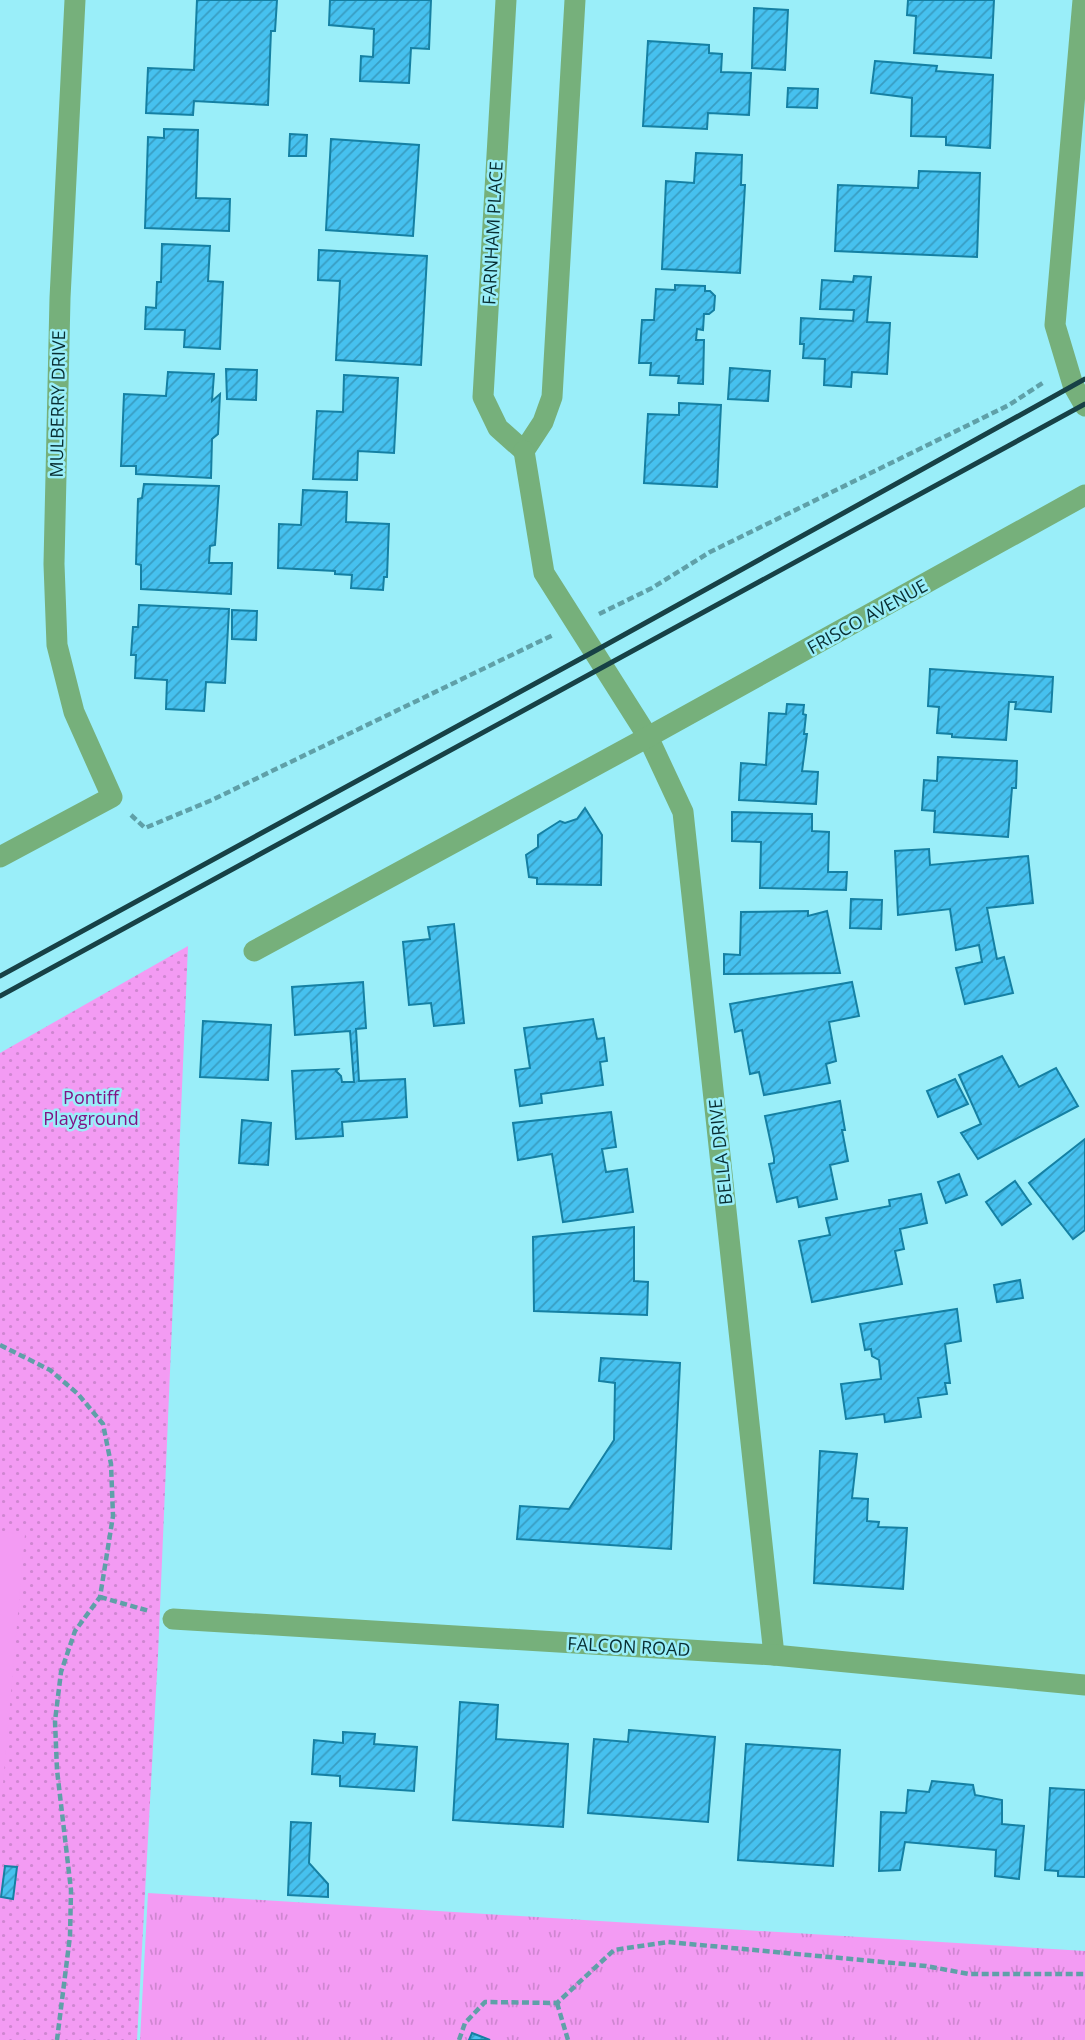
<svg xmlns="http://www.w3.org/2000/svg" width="1085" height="2040" font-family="'Open Sans',sans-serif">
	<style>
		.grass { fill: url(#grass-tufts) }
		.park { fill: url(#park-dots) }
		.pitch { fill: #f39bf3 }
		.building { fill: url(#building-hatch); stroke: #1580a3; stroke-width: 2 }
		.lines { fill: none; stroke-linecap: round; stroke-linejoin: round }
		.path { stroke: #5fa0a8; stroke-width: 4.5; stroke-dasharray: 7 3.5; stroke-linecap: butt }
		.minor { stroke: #76b07b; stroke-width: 21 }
		.rail { stroke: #174146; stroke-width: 5 }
		.labels { text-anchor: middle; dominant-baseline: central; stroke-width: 5; stroke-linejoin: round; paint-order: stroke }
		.street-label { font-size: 18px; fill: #082e32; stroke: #9aeef9 }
		.park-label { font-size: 18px; fill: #801484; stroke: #9aeef9 }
	</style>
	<defs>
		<pattern id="grass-tufts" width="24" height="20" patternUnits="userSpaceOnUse" patternTransform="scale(1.75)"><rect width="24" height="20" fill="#f39bf3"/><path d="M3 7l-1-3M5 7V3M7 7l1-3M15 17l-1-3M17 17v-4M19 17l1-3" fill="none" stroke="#cf86d1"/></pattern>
		<pattern id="park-dots" width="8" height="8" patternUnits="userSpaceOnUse" patternTransform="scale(1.75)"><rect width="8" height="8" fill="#f39bf3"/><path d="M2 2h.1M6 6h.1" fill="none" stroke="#cf86d1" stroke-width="1.8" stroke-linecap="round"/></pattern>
		<pattern id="building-hatch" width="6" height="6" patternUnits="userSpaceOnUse" patternTransform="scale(1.75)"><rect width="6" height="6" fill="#46c1ef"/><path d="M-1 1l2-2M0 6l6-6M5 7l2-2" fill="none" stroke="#389dc2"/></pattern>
	</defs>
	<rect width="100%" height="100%" fill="#9aeef9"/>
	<path class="grass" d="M148 1893 1085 1951V2040H140Z"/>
	<path class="park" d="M188 946 158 1655 137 2040H0V1053Z"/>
	<path class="pitch" d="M0 1532 25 1534 0 1818Z"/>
	<g class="building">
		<path d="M197 0H277L275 31H271L268 105 194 101 193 115 146 113 148 68 194 70Z"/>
		<path d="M330 0H431L429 49 411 48 409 83 360 81 361 56 373 57 374 29 329 25Z"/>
		<path d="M908 0H994L991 58 914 53 916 16 907 15Z"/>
		<path d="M754 8 788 10 785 70 752 68Z"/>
		<path d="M648 41 709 45V53L722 54 721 72 751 73 749 115 708 113 707 129 643 126Z"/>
		<path d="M875 61 937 66 936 71 993 75 990 148 946 145V137L911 136 912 98 871 93Z"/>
		<path d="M788 88 818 89 817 108 787 107Z"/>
		<path d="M164 129 198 130 196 198 230 199 229 231 145 228 148 137 164 138Z"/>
		<path d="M290 134 307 135 306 156H289Z"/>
		<path d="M331 139 419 145 413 236 326 230Z"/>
		<path d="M696 153 742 155 741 185H745L740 273 662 269 666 181 694 183Z"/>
		<path d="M919 171 980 173 977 257 835 251 838 185 918 188Z"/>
		<path d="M162 244 210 246 208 281 223 282 220 349 184 347 185 330 145 329 146 307 156 308 157 282H161Z"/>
		<path d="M319 250 427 256 421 365 336 360 340 281 318 280Z"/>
		<path d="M854 276 871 277 867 322 890 323 887 374 852 372 851 387 824 385 825 359 803 358 804 344H800L801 318 853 321 854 310 820 309 822 280 853 282Z"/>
		<path d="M675 285 705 286V291H710L715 296 714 310 709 314H704L703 330 697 329 696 340H704L703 384 678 383 679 376 650 375 651 363H639L642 320H654L656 289 675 290Z"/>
		<path d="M730 368 770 371 768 401 728 399Z"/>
		<path d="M226 369 257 370 256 400 227 399Z"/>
		<path d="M168 372 214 374 212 401 220 394 218 434 212 439 211 478 136 474V466H121L124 394 166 396Z"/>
		<path d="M344 375 398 378 394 453 358 451 357 480 313 479 317 411 343 412Z"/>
		<path d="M679 403 721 405 717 487 644 483 648 414 679 415Z"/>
		<path d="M144 484 219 486 215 545 210 546 209 563H232L231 594 141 589V565L136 564 138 499 142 498Z"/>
		<path d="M303 490 347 492 346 522 389 524 387 577H384L383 590 351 588 352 575 335 574V571L278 568 279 524 301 525Z"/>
		<path d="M139 605 229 609 225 683 206 682 204 711 166 709 167 680 135 678 136 655H131L133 627H138Z"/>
		<path d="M232 610 257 611 256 640 232 639Z"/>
		<path d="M930 669 1053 677 1051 712 1015 709 1016 702H1009L1006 740 952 737V734L937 733 939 707 928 706Z"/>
		<path d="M787 704 804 705 803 714 806 715 804 734H807L802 771 818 772 816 804 739 800 741 763 766 765 769 713 786 714Z"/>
		<path d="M938 757 1017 761 1016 788H1012L1008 837 934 832 935 811 922 810 924 780 937 781Z"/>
		<path d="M585 808 602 835 601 885 537 884V878L529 877 526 855 538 847V835L560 821 565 823 577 819Z"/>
		<path d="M732 812 812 814V831L829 832 828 872H847L846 890 760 888 761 842 732 841Z"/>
		<path d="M929 849 930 865 1028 856 1033 903 987 908 997 959 1004 957 1013 993 965 1004 956 968 982 962 979 945 956 950 950 909 898 915 895 851Z"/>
		<path d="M851 899 882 900 881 929 850 928Z"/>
		<path d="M808 911V916L827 911 840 973 724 974V954L740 955 741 912Z"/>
		<path d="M454 924 464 1023 434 1026 431 1003 409 1005 403 942 430 939 428 927Z"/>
		<path d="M363 982 366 1028 356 1029 359 1081 405 1079 407 1117 342 1122 343 1136 296 1139 292 1071 338 1069 336 1071 341 1076 342 1082H354L350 1031 295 1035 292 987Z"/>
		<path d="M852 982 859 1016 829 1022 836 1061 826 1064 830 1083 764 1095 759 1072 750 1074 742 1030 735 1032 730 1004Z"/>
		<path d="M593 1019 597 1039 604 1038 607 1061 600 1062 603 1085 541 1094 542 1103 520 1106 515 1070 530 1068 524 1028Z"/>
		<path d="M203 1021 271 1025 268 1080 200 1077Z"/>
		<path d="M1002 1056 1019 1087 1056 1068 1078 1106 978 1159 961 1133 981 1124 959 1075Z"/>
		<path d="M955 1079 968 1104 938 1117 927 1091Z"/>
		<path d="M840 1101 845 1130H842L848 1161 830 1165 837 1199 799 1207 797 1197 777 1202 769 1164 774 1163V1158L765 1116Z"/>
		<path d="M611 1112 616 1147 602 1149 606 1172 627 1169 633 1212 563 1222 552 1154 518 1160 513 1123Z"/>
		<path d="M242 1120 271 1123 268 1165 239 1163Z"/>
		<path d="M1085 1139V1230L1073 1239 1029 1183Z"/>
		<path d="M959 1174 967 1195 946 1203 938 1182Z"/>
		<path d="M1015 1181 1031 1204 1002 1225 986 1202Z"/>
		<path d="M921 1194 927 1223 900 1229 904 1249 895 1251 902 1284 812 1302 799 1241 830 1235 826 1218 890 1206 889 1200Z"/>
		<path d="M634 1227V1281L648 1282 647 1315 534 1311 533 1237Z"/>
		<path d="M1020 1280 1023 1298 997 1302 994 1285Z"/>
		<path d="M957 1309 961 1341 945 1344 950 1383H945L947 1394 918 1398 921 1417 885 1422 884 1414 846 1419 841 1384 881 1379 879 1360 872 1356 871 1349 865 1350 860 1324Z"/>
		<path d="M601 1358 680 1363 671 1549 517 1539 520 1506 569 1509 614 1440 615 1383 599 1381Z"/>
		<path d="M820 1451 857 1454 852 1498 868 1499 867 1521 879 1522 878 1527 907 1528 903 1589 814 1583Z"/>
		<path d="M460 1702 498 1705 496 1739 568 1744 563 1827 453 1820Z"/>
		<path d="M629 1730 715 1737 708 1822 588 1813 594 1739 628 1742Z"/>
		<path d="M343 1732 375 1734 374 1744 417 1747 414 1791 340 1786V1776L312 1774 314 1740 343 1743Z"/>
		<path d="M746 1744 840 1750 833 1866 738 1860Z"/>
		<path d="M932 1781 973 1785 975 1795 1002 1800V1824L1024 1826 1019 1879 995 1876 996 1850 905 1842 900 1870 879 1871 881 1812 906 1813 908 1790 929 1792Z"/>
		<path d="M1050 1788 1085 1790V1877L1058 1876V1871L1045 1870Z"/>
		<path d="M291 1822 311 1823 309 1863 328 1884V1897L288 1895Z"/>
		<path d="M5 1866 17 1867 13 1899 1 1897Z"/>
		<path d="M472 2033 490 2040H469Z"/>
	</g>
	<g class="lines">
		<g class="path">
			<path d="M599 614 652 588 710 552 1009 405 1044 382"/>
			<path d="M131 815 145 828 212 800 553 635"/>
			<path d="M0 1345 50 1370 78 1394 103 1424 111 1464 113 1516 100 1597 75 1631 61 1672 55 1721 57 1770 71 1890 70 1936 57 2040"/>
			<path d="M100 1597 149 1611"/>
			<path d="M557 2003 568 2040"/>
			<path d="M459 2040 465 2023 485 2002 557 2003 614 1950 668 1942 926 1966 969 1974H1085"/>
		</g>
		<g class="minor">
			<path d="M506 0 483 397 498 428 524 451 543 422 552 397 575 0"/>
			<path d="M1083 0 1055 325 1073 385 1085 406"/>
			<path d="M524 451 544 573 648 737 683 812 774 1655"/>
			<path d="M0 857 112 797 74 712 57 645 54 564 60 298 75 0"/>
			<path d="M254 951 648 737 1085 495"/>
			<path d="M173 1619 774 1655 1085 1685"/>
		</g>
		<g class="rail">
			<path d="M0 976 593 652 1085 379"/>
			<path d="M0 996 1085 404"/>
		</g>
	</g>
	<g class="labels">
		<g class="street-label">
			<text transform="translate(492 233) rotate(-87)">FARNHAM PLACE</text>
			<text transform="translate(57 404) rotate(-89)">MULBERRY DRIVE</text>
			<text transform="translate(867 616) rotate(-29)">FRISCO AVENUE</text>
			<text transform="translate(720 1152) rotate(-96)">BELLA DRIVE</text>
			<text transform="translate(629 1646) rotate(3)">FALCON ROAD</text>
		</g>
		<g class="park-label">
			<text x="91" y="1097">Pontiff<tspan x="91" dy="21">Playground</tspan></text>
		</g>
	</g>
</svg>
